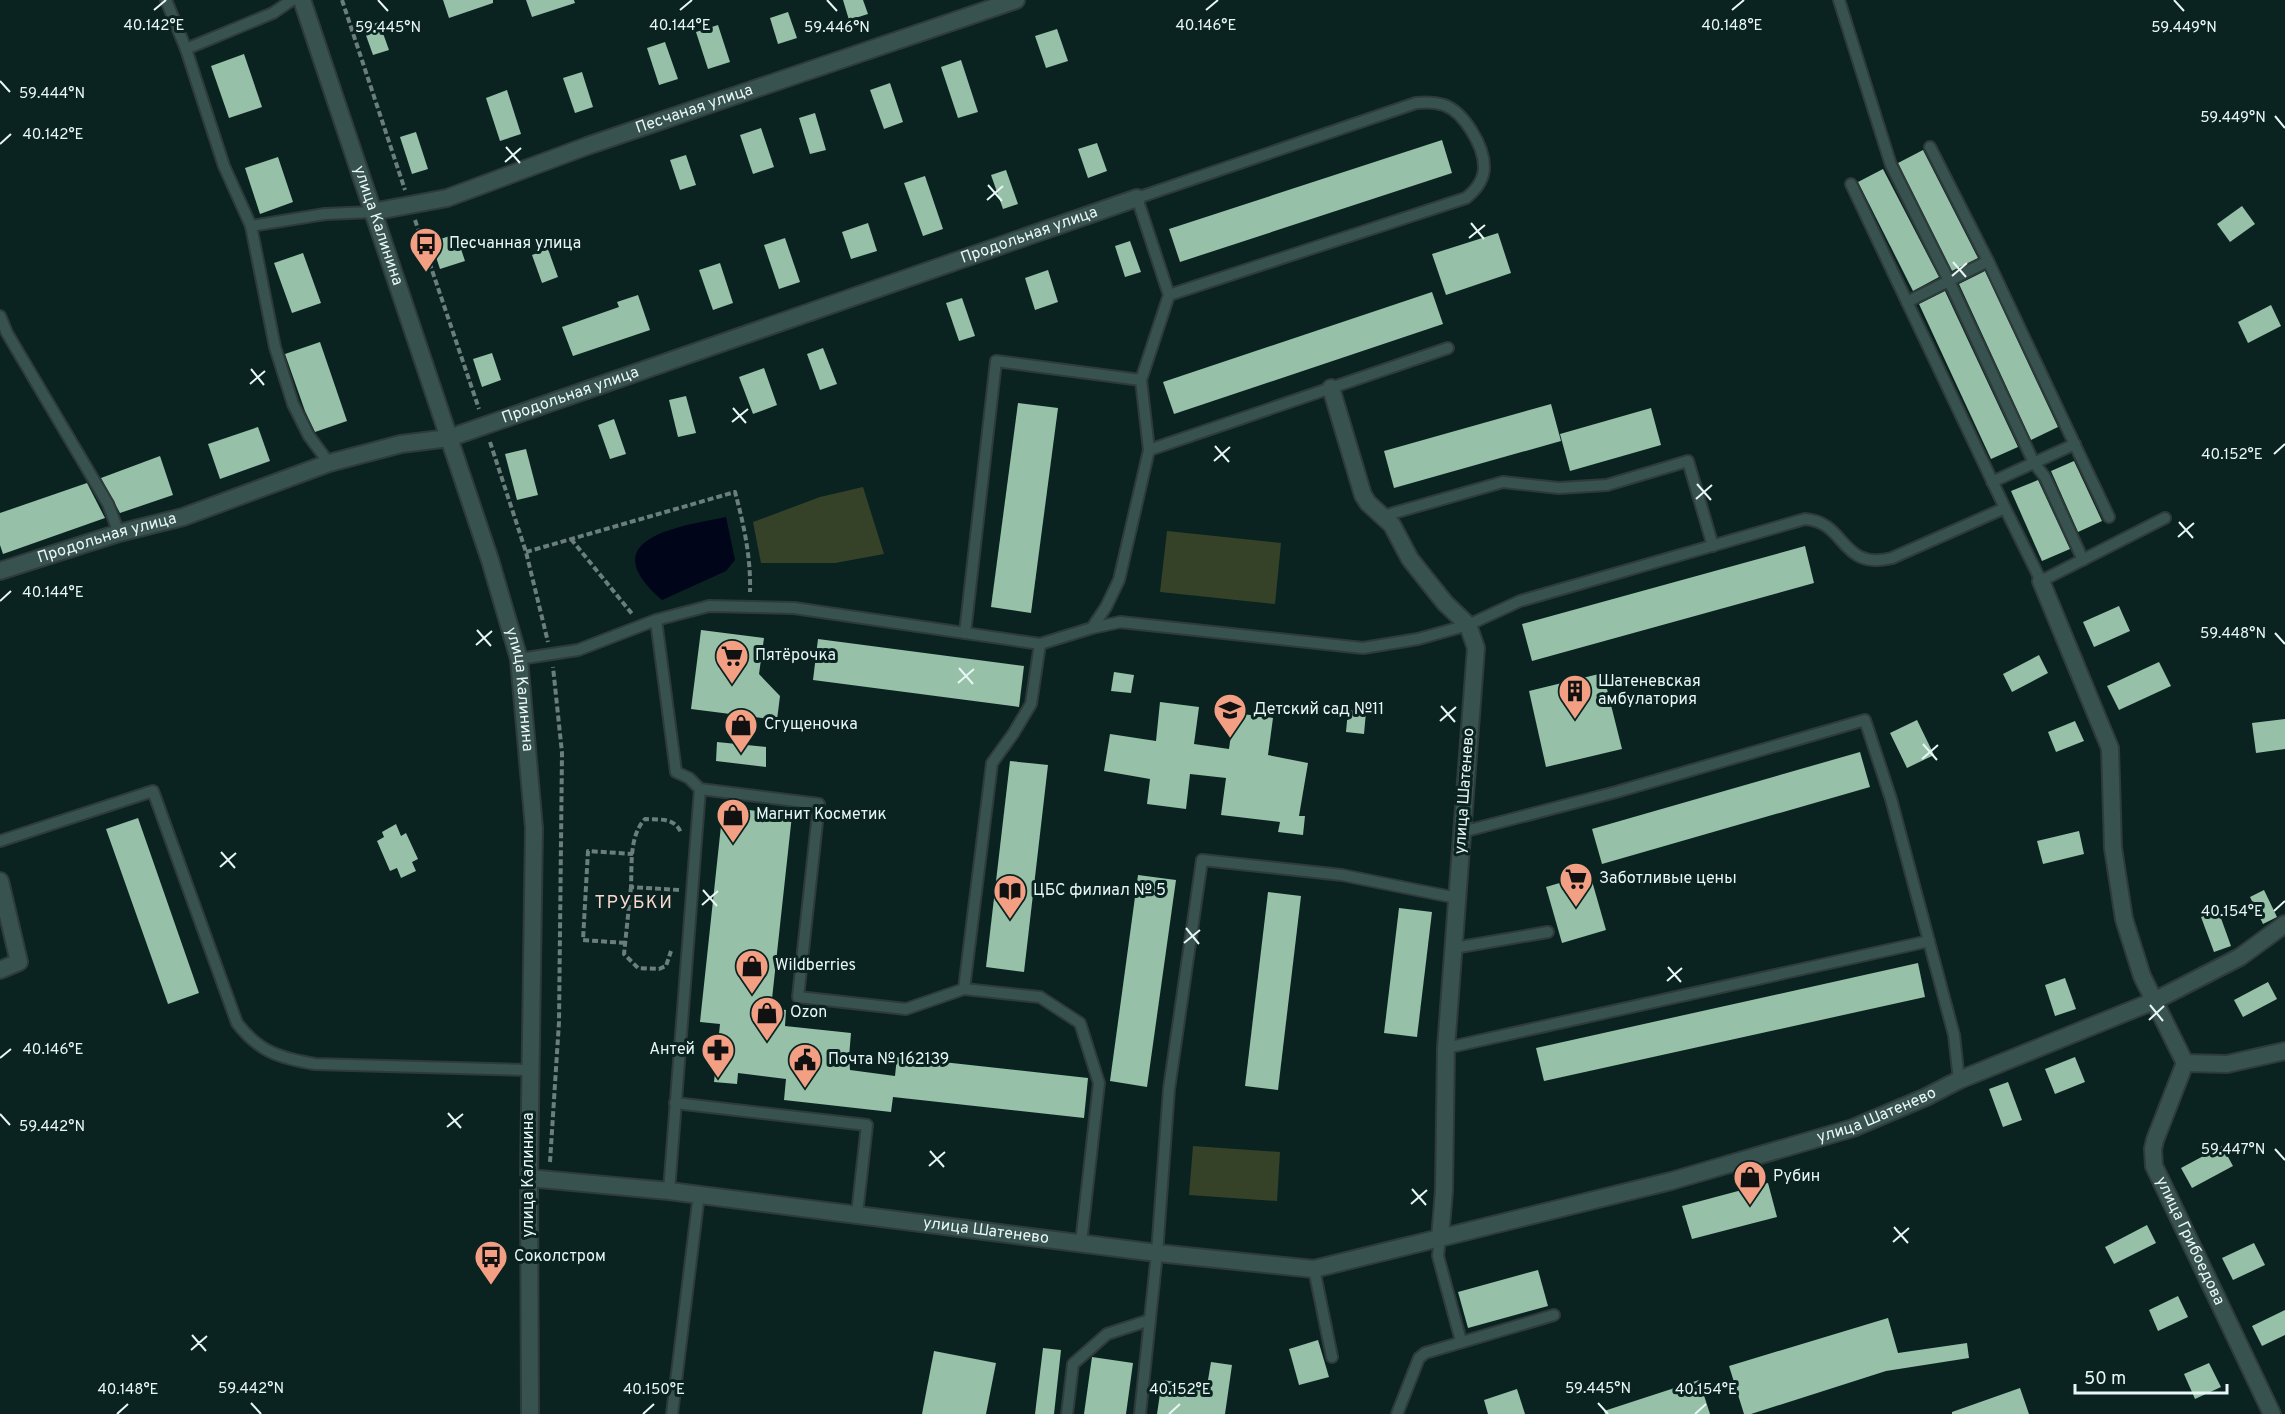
<svg xmlns="http://www.w3.org/2000/svg" width="2285" height="1414" font-family="Overpass,sans-serif">
	<style>
		.green { fill: #364228 }
		.water { fill: #00051a }
		.building { fill: #96c0a7 }
		.lines { fill: none; stroke-linecap: round; stroke-linejoin: round }
		.service-casing { stroke: #2e3b3a; stroke-width: 14 }
		.minor-casing { stroke: #2e3b3a; stroke-width: 20 }
		.secondary-casing { stroke: #2e3b3a; stroke-width: 20 }
		.path { stroke: #6a7e7c; stroke-width: 4; stroke-dasharray: 6 3; stroke-linecap: butt }
		.service { stroke: #38524f; stroke-width: 10 }
		.minor { stroke: #38524f; stroke-width: 16 }
		.secondary { stroke: #38524f; stroke-width: 16 }
		.ticks { fill: none; stroke: #e8f7f5; stroke-width: 2 }
		.labels { text-anchor: middle; dominant-baseline: central; stroke-width: 6; stroke-linejoin: round; paint-order: stroke }
		.street-label { font-size: 16px; fill: #e8f7f5; stroke: #0a2321 }
		.poi-label { font-size: 16px; fill: #e8f7f5; stroke: #0a2321; text-anchor: start }
		.neighbourhood-label { font-size: 18px; letter-spacing: 1.5px; fill: #f9d8cd; stroke: #0a2321 }
		.ticks-label { font-size: 15px; text-anchor: middle; fill: #e8f7f5; stroke: #0a2321; stroke-width: 6; stroke-linejoin: round; paint-order: stroke }
	</style>
	<rect width="100%" height="100%" fill="#0a2321"/>
	<g class="green">
		<path d="M863 487 884 554 835 563H761L753 522 820 497Z"/>
		<path d="M1167 531 1281 543 1275 604 1160 592Z"/>
		<path d="M1193 1146 1280 1152 1277 1201 1189 1195Z"/>
	</g>
	<path class="water" d="M726 517 735 560 726 571 662 600C592 539 676 527 726 517Z"/>
	<g class="building">
		<path d="M443 0H493V3L449 18Z"/>
		<path d="M526 0H574L575 3 532 17Z"/>
		<path d="M843 0H863L868 14 849 20Z"/>
		<path d="M788 12 797 38 778 44 770 18Z"/>
		<path d="M379 22 389 50 373 55 363 27Z"/>
		<path d="M718 25 730 62 708 69 696 32Z"/>
		<path d="M1057 29 1068 61 1046 68 1035 36Z"/>
		<path d="M665 42 678 79 659 85 647 48Z"/>
		<path d="M244 54 262 107 229 118 211 66Z"/>
		<path d="M961 60 978 112 958 118 941 67Z"/>
		<path d="M582 72 593 107 575 113 563 78Z"/>
		<path d="M890 83 903 122 884 129 870 90Z"/>
		<path d="M507 90 521 134 500 141 486 98Z"/>
		<path d="M815 113 826 150 810 154 799 118Z"/>
		<path d="M761 128 774 167 753 174 740 135Z"/>
		<path d="M416 132 428 169 412 174 400 137Z"/>
		<path d="M1442 140 1452 173 1180 262 1169 229Z"/>
		<path d="M1097 143 1107 171 1088 178 1078 149Z"/>
		<path d="M1923 150 1978 258 1952 271 1898 163Z"/>
		<path d="M686 155 696 185 680 190 670 160Z"/>
		<path d="M278 157 293 202 260 214 245 168Z"/>
		<path d="M1883 169 1939 277 1913 291 1858 182Z"/>
		<path d="M1006 170 1018 204 1003 209 991 175Z"/>
		<path d="M925 176 943 229 923 236 904 183Z"/>
		<path d="M2242 206 2255 224 2230 242 2217 224Z"/>
		<path d="M868 223 877 251 851 259 842 232Z"/>
		<path d="M1498 233 1511 273 1446 295 1432 254Z"/>
		<path d="M456 234 465 261 440 269 431 242Z"/>
		<path d="M785 238 800 282 779 289 764 245Z"/>
		<path d="M1130 241 1141 272 1125 277 1115 246Z"/>
		<path d="M548 249 558 277 542 283 532 255Z"/>
		<path d="M303 253 321 303 292 313 274 263Z"/>
		<path d="M720 263 733 303 713 310 699 270Z"/>
		<path d="M1048 270 1058 302 1035 310 1025 278Z"/>
		<path d="M1985 271 2058 427 2031 440 1959 284Z"/>
		<path d="M1945 291 2018 447 1991 459 1919 304Z"/>
		<path d="M1432 292 1443 324 1174 414 1163 382Z"/>
		<path d="M638 295 650 330 573 356 562 327 619 307 617 302Z"/>
		<path d="M962 298 975 336 959 341 946 303Z"/>
		<path d="M2271 305 2281 326 2248 343 2238 322Z"/>
		<path d="M320 342 347 421 315 432 305 411 285 354Z"/>
		<path d="M823 348 837 384 820 390 807 354Z"/>
		<path d="M492 353 501 380 482 387 473 359Z"/>
		<path d="M764 368 777 405 753 414 739 377Z"/>
		<path d="M686 396 696 433 678 437 669 400Z"/>
		<path d="M1018 403 1058 408 1031 613 991 607Z"/>
		<path d="M1551 404 1561 441 1394 488 1384 451Z"/>
		<path d="M1651 408 1661 445 1570 471 1560 434Z"/>
		<path d="M614 419 626 454 610 459 598 425Z"/>
		<path d="M258 427 270 461 220 479 208 444Z"/>
		<path d="M526 449 538 495 517 500 505 454Z"/>
		<path d="M160 456 173 495 120 513 101 478Z"/>
		<path d="M2074 461 2102 521 2078 532 2051 471Z"/>
		<path d="M2038 480 2070 549 2042 561 2011 491Z"/>
		<path d="M87 483 105 518 3 554 0 545V513Z"/>
		<path d="M1805 546 1814 583 1532 661 1522 624Z"/>
		<path d="M2119 606 2130 631 2094 647 2083 622Z"/>
		<path d="M701 630 764 638 759 674 780 696 777 720 691 709Z"/>
		<path d="M818 639 1024 666 1019 707 813 680Z"/>
		<path d="M2039 655 2048 673 2012 692 2003 674Z"/>
		<path d="M2159 662 2171 686 2119 710 2107 686Z"/>
		<path d="M1114 672 1134 675 1131 693 1111 691Z"/>
		<path d="M1603 673 1622 749 1546 767 1529 691Z"/>
		<path d="M1160 702 1199 707 1194 744 1229 749 1234 713 1273 718 1268 755 1308 763 1299 816H1305L1303 835 1278 832 1280 822 1221 815 1226 778 1190 774 1186 809 1147 804 1150 779 1104 771 1110 734 1156 741Z"/>
		<path d="M1348 710 1366 712 1364 734 1346 732Z"/>
		<path d="M2285 719V749L2256 753 2252 723Z"/>
		<path d="M1917 720 1934 755 1907 768 1890 733Z"/>
		<path d="M2075 721 2084 741 2056 752 2048 732Z"/>
		<path d="M717 742 766 747V767L716 761Z"/>
		<path d="M1860 752 1870 787 1602 864 1592 829Z"/>
		<path d="M1010 761 1048 765 1024 972 986 967Z"/>
		<path d="M723 807 792 815 771 1008 786 1010 785 1026 851 1033 849 1057 850 1070 895 1076 897 1057 1088 1078 1084 1118 893 1097 891 1112 784 1100 786 1079 738 1073 737 1084 714 1082 720 1024 700 1022Z"/>
		<path d="M138 818 199 993 168 1004 106 829Z"/>
		<path d="M396 824 401 836 406 833 418 859 412 862 416 871 401 878 397 868 390 871 377 841 384 837 382 832Z"/>
		<path d="M2079 831 2084 854 2043 864 2037 841Z"/>
		<path d="M1590 874 1606 930 1562 943 1546 887Z"/>
		<path d="M1138 875 1176 880 1147 1087 1110 1081Z"/>
		<path d="M2264 890 2277 917 2263 924 2250 897Z"/>
		<path d="M1268 892 1301 896 1278 1090 1245 1086Z"/>
		<path d="M1399 908 1432 912 1417 1037 1384 1033Z"/>
		<path d="M2218 910 2231 946 2214 952 2201 917Z"/>
		<path d="M1918 963 1925 997 1544 1081 1536 1048Z"/>
		<path d="M2065 978 2076 1009 2055 1016 2045 985Z"/>
		<path d="M2268 982 2277 999 2243 1017 2234 1000Z"/>
		<path d="M2075 1057 2085 1082 2055 1094 2045 1069Z"/>
		<path d="M2008 1082 2022 1120 2003 1127 1989 1089Z"/>
		<path d="M2222 1146 2233 1166 2192 1188 2181 1168Z"/>
		<path d="M1768 1183 1777 1217 1692 1239 1682 1206Z"/>
		<path d="M2147 1225 2156 1243 2114 1264 2105 1247Z"/>
		<path d="M2254 1243 2265 1265 2233 1280 2222 1258Z"/>
		<path d="M1538 1270 1548 1306 1468 1328 1458 1292Z"/>
		<path d="M2178 1296 2188 1317 2158 1331 2149 1310Z"/>
		<path d="M2285 1310V1335L2262 1346 2252 1326Z"/>
		<path d="M1888 1318 1898 1353 1967 1343 1969 1358 1886 1371 1751 1414H1744L1729 1366Z"/>
		<path d="M1318 1340 1329 1377 1299 1385 1289 1349Z"/>
		<path d="M1043 1348 1061 1350 1054 1414H1035Z"/>
		<path d="M934 1351 996 1363 986 1414H922Z"/>
		<path d="M1092 1357 1133 1363 1126 1414H1084Z"/>
		<path d="M1211 1362 1232 1365 1225 1414H1157L1162 1380 1207 1386Z"/>
		<path d="M2209 1363 2221 1387 2195 1399 2184 1374Z"/>
		<path d="M1699 1380 1710 1414H1605L1604 1411Z"/>
		<path d="M2020 1388 2029 1414H1952V1412Z"/>
		<path d="M1517 1389 1525 1414H1488L1484 1400Z"/>
	</g>
	<g class="lines">
		<g class="service-casing">
			<g id="service">
				<path d="M166 0 186 49 224 166 251 226 275 347 293 404 309 436 329 463"/>
				<path d="M1839 0 1891 165 1949 281 2034 463 2045 477 2083 560"/>
				<path d="M186 49 273 13 292 0"/>
				<path d="M1930 147 1988 261 2109 517"/>
				<path d="M1851 184 2005 508"/>
				<path d="M251 226 325 214 372 212"/>
				<path d="M1907 302 1988 261"/>
				<path d="M0 316 7 333 108 504 119 533"/>
				<path d="M1149 450 1448 348"/>
				<path d="M1992 482 2075 444"/>
				<path d="M1383 516 1503 482 1559 488 1607 485 1688 461 1713 546"/>
				<path d="M656 620 709 606 794 608 1040 644 1092 628 1120 622 1363 648 1418 639 1468 625 1520 601 1805 519C1847 522 1840 571 1892 558L2005 508 2041 581 2165 518"/>
				<path d="M1092 628 1106 607 1119 580 1149 450 1141 380 1169 295 1137 198 1416 103C1425 102 1435 102 1444 105 1464 112 1484 146 1484 167 1484 180 1476 190 1466 198L1169 295"/>
				<path d="M965 633 996 361 1141 380"/>
				<path d="M519 659 578 650 656 620 676 772 689 778 700 789 669 1191"/>
				<path d="M700 789 819 804 798 997 906 1009 964 989 992 763 1013 734 1031 704 1040 644"/>
				<path d="M1462 832 1616 792 1865 720 1891 799 1954 1035 1959 1080"/>
				<path d="M0 841 153 791 237 1023C259 1052 280 1058 315 1064L530 1070"/>
				<path d="M1454 948 1548 932"/>
				<path d="M964 989 1040 997 1080 1023 1099 1083 1081 1243"/>
				<path d="M1446 1048 1929 941"/>
				<path d="M675 1103 867 1125 857 1214"/>
				<path d="M1440 1238 1438 1256 1461 1341"/>
				<path d="M1314 1269 1332 1357"/>
				<path d="M672 1414 699 1194"/>
				<path d="M1067 1414 1073 1364 1107 1334 1150 1320"/>
				<path d="M1140 1414 1157 1253 1169 1089 1202 860 1342 875 1457 898"/>
				<path d="M1397 1414 1419 1358 1425 1353 1554 1315"/>
			</g>
		</g>
		<g class="minor-casing">
			<g id="minor">
				<path id="s1" d="M372 212 447 198 587 146 1016 0"/>
				<path d="M1331 388 1363 495 1368 503 1392 525 1410 559 1445 603 1468 625 1476 648 1446 1048 1444 1191 1440 1238"/>
				<path id="s2" d="M0 571 119 533 183 517 329 463 401 444 449 438 1137 198"/>
				<path d="M2041 581 2110 748 2113 848 2124 919 2142 976 2185 1063"/>
				<path d="M0 881 19 962 0 970"/>
				<path id="s3" d="M2185 1063 2155 1140 2153 1149 2154 1166 2272 1414"/>
				<path d="M2185 1063 2227 1064 2285 1051"/>
				<path id="s4" d="M529 1178 669 1191 1157 1253 1314 1269 1671 1181 1853 1128 1926 1097 1959 1080 2154 1001 2240 957 2285 924"/>
			</g>
		</g>
		<g class="secondary-casing">
			<g id="secondary">
				<path id="s5" d="M302 0 490 560 519 659 534 828 529 1178 530 1414"/>
			</g>
		</g>
		<g class="path">
			<path d="M342 0 405 190"/>
			<path d="M415 220 479 409"/>
			<path d="M490 442 526 552 548 642"/>
			<path d="M571 539 633 615"/>
			<path d="M526 552 735 492C744 525 751 558 750 592"/>
			<path d="M631 887 624 954 638 968 659 969 666 966 671 951"/>
			<path d="M679 890 631 887C632 865 629 836 645 819 660 820 675 817 681 833"/>
			<path d="M625 943 583 940 588 851 633 854"/>
			<path d="M550 1162 559 1022 562 753 553 667"/>
		</g>
		<use href="#service" class="service"/>
		<use href="#minor" class="minor"/>
		<use href="#secondary" class="secondary"/>
	</g>
	<path class="ticks" d="M378 0 388 11M827 0 837 11M2174 0 2184 11M154 10 166 0M680 10 692 0M1206 10 1218 0M1732 10 1744 0M0 81 10 92M2275 116 2285 128M0 144 11 134M506 147 520 163M505 162 521 148M988 185 1002 201M987 200 1003 186M1471 223 1484 239M1469 238 1485 225M1953 262 1966 277M1952 276 1967 263M251 369 264 385M250 384 265 371M733 408 746 423M732 422 748 409M1215 446 1229 462M2274 454 2285 444M1214 461 1230 447M1697 484 1711 500M1696 499 1712 485M2179 522 2193 538M2178 537 2194 523M0 601 11 591M477 630 491 646M2275 633 2285 644M476 645 492 631M959 668 973 684M958 683 974 669M1441 706 1455 722M1440 721 1456 707M1923 744 1937 760M1922 759 1938 745M221 852 235 868M220 867 236 853M703 890 717 906M702 905 718 891M2274 911 2285 901M1186 928 1199 944M1184 943 1200 930M1668 967 1681 982M1667 981 1682 968M2150 1005 2163 1021M2149 1020 2164 1006M0 1058 11 1049M448 1113 461 1128M0 1114 10 1125M447 1127 463 1114M2275 1149 2285 1160M930 1151 944 1167M929 1166 945 1152M1412 1189 1426 1205M1411 1204 1427 1190M1894 1227 1908 1243M1893 1242 1909 1228M192 1335 206 1351M191 1350 207 1336M251 1403 261 1414M1598 1403 1608 1414M117 1414 128 1404M643 1414 654 1404M1169 1414 1180 1404M1695 1414 1706 1404"/>
	<defs>
		<g id="bus-pin" transform="scale(1.725)"><path d="M0 17L-7.5 6A9.5 9.5 0 1 1 7.5 6Z" fill="#f39f84" stroke="#0a2321"/><path d="M-5-6H5V4H4V6H2V4H-2V6H-4V4H-5ZM-3.5-4V0h7V-4ZM-3.5 1.2v1.5H-2V1.2ZM2 1.2v1.5H3.5V1.2Z" fill="#111"/></g>
		<g id="supermarket-pin" transform="scale(1.725)"><path d="M0 17L-7.5 6A9.5 9.5 0 1 1 7.5 6Z" fill="#f39f84" stroke="#0a2321"/><path d="M-6-5.5h2.5l.6 2H6L4.5 2H-2.5L-4.4-4H-6ZM-1.5 3.2a1.3 1.3 0 1 0 .1 0ZM3 3.2a1.3 1.3 0 1 0 .1 0Z" fill="#111"/></g>
		<g id="building-pin" transform="scale(1.725)"><path d="M0 17L-7.5 6A9.5 9.5 0 1 1 7.5 6Z" fill="#f39f84" stroke="#0a2321"/><path d="M-4-6H4V6H1V3H-1V6H-4ZM-2.5-4.3h1.7v1.8h-1.7ZM.8-4.3h1.7v1.8H.8ZM-2.5-1h1.7V.8h-1.7ZM.8-1h1.7V.8H.8Z" fill="#111"/></g>
		<g id="school-pin" transform="scale(1.725)"><path d="M0 17L-7.5 6A9.5 9.5 0 1 1 7.5 6Z" fill="#f39f84" stroke="#0a2321"/><path d="M0-5L7-2L0 1L-7-2ZM-4 1L0 2.5L4 1V4Q0 6-4 4Z" fill="#111"/></g>
		<g id="shop-pin" transform="scale(1.725)"><path d="M0 17L-7.5 6A9.5 9.5 0 1 1 7.5 6Z" fill="#f39f84" stroke="#0a2321"/><path d="M-5-2.5h2.3a2.7 3.5 0 0 1 5.4 0H5L5.5 6h-11ZM-1.5-2.5h3a1.5 2.3 0 0 0-3 0Z" fill="#111"/></g>
		<g id="library-pin" transform="scale(1.725)"><path d="M0 17L-7.5 6A9.5 9.5 0 1 1 7.5 6Z" fill="#f39f84" stroke="#0a2321"/><path d="M-6-4Q-3-5.5-.7-3.5V5Q-3 3-6 4ZM6-4Q3-5.5 .7-3.5V5Q3 3 6 4Z" fill="#111"/></g>
		<g id="pharmacy-pin" transform="scale(1.725)"><path d="M0 17L-7.5 6A9.5 9.5 0 1 1 7.5 6Z" fill="#f39f84" stroke="#0a2321"/><path d="M-2-6h4v4h4v4h-4v4h-4v-4h-4v-4h4Z" fill="#111"/></g>
		<g id="civic-pin" transform="scale(1.725)"><path d="M0 17L-7.5 6A9.5 9.5 0 1 1 7.5 6Z" fill="#f39f84" stroke="#0a2321"/><path d="M-.6-6.5H3V-4.5H.6V-3L4-1V1h2V6H-6V1h2V-1L-.6-3ZM-1.2 2.5V6h2.4V2.5Z" fill="#111"/></g>
	</defs>
	<g fill-rule="evenodd">
		<use href="#bus-pin" x="426" y="244"/>
		<use href="#supermarket-pin" x="732" y="656"/>
		<use href="#building-pin" x="1575" y="691"/>
		<use href="#school-pin" x="1230" y="710"/>
		<use href="#shop-pin" x="741" y="725"/>
		<use href="#shop-pin" x="733" y="815"/>
		<use href="#supermarket-pin" x="1576" y="879"/>
		<use href="#library-pin" x="1010" y="891"/>
		<use href="#shop-pin" x="752" y="966"/>
		<use href="#shop-pin" x="767" y="1013"/>
		<use href="#pharmacy-pin" x="718" y="1050"/>
		<use href="#civic-pin" x="805" y="1060"/>
		<use href="#shop-pin" x="1750" y="1177"/>
		<use href="#bus-pin" x="491" y="1257"/>
	</g>
	<g class="labels">
		<g class="street-label">
			<text stroke="none"><textPath href="#s1" startOffset="339">Песчаная улица</textPath></text>
			<text stroke="none"><textPath href="#s5" startOffset="238">улица Калинина</textPath></text>
			<text stroke="none"><textPath href="#s2" startOffset="1084">Продольная улица</textPath></text>
			<text stroke="none"><textPath href="#s2" startOffset="598">Продольная улица</textPath></text>
			<text stroke="none"><textPath href="#s2" startOffset="112">Продольная улица</textPath></text>
			<text stroke="none"><textPath href="#s5" startOffset="724">улица Калинина</textPath></text>
			<text transform="translate(1465 791) rotate(-86)">улица Шатенево</text>
			<text stroke="none"><textPath href="#s4" startOffset="1374">улица Шатенево</textPath></text>
			<text transform="translate(529 1175) rotate(-90)">улица Калинина</text>
			<text stroke="none"><textPath href="#s4" startOffset="460">улица Шатенево</textPath></text>
			<text stroke="none"><textPath href="#s3" startOffset="192">улица Грибоедова</textPath></text>
		</g>
		<g class="poi-label">
			<text x="449" y="244">Песчанная улица</text>
			<text x="755" y="656">Пятёрочка</text>
			<text x="1598" y="682">Шатеневская<tspan x="1598" dy="18">амбулатория</tspan></text>
			<text x="1253" y="710">Детский сад №11</text>
			<text x="764" y="725">Сгущеночка</text>
			<text x="756" y="815">Магнит Косметик</text>
			<text x="1599" y="879">Заботливые цены</text>
			<text x="1033" y="891">ЦБС филиал № 5</text>
			<text x="775" y="966">Wildberries</text>
			<text x="790" y="1013">Ozon</text>
			<text x="695" y="1050" text-anchor="end">Антей</text>
			<text x="828" y="1060">Почта № 162139</text>
			<text x="1773" y="1177">Рубин</text>
			<text x="514" y="1257">Соколстром</text>
		</g>
		<g class="neighbourhood-label">
			<text x="634" y="903">ТРУБКИ</text>
		</g>
	</g>
	<g class="ticks-label">
		<text x="154" y="30">40.142°E</text>
		<text x="680" y="30">40.144°E</text>
		<text x="1206" y="30">40.146°E</text>
		<text x="1732" y="30">40.148°E</text>
		<text x="388" y="32">59.445°N</text>
		<text x="837" y="32">59.446°N</text>
		<text x="2184" y="32">59.449°N</text>
		<text x="52" y="98">59.444°N</text>
		<text x="2233" y="122">59.449°N</text>
		<text x="53" y="139">40.142°E</text>
		<text x="2232" y="459">40.152°E</text>
		<text x="53" y="597">40.144°E</text>
		<text x="2233" y="638">59.448°N</text>
		<text x="2232" y="916">40.154°E</text>
		<text x="53" y="1054">40.146°E</text>
		<text x="52" y="1131">59.442°N</text>
		<text x="2233" y="1154">59.447°N</text>
		<text x="251" y="1393">59.442°N</text>
		<text x="1598" y="1393">59.445°N</text>
		<text x="128" y="1394">40.148°E</text>
		<text x="654" y="1394">40.150°E</text>
		<text x="1180" y="1394">40.152°E</text>
		<text x="1706" y="1394">40.154°E</text>
	</g>
	<path d="M2075 1384v9h152v-9" fill="none" stroke="#e8f7f5" stroke-width="3"/>
	<text x="2084" y="1384" font-size="18" fill="#e8f7f5" stroke="#0a2321" stroke-width="4.5" paint-order="stroke">50 m</text>
</svg>
